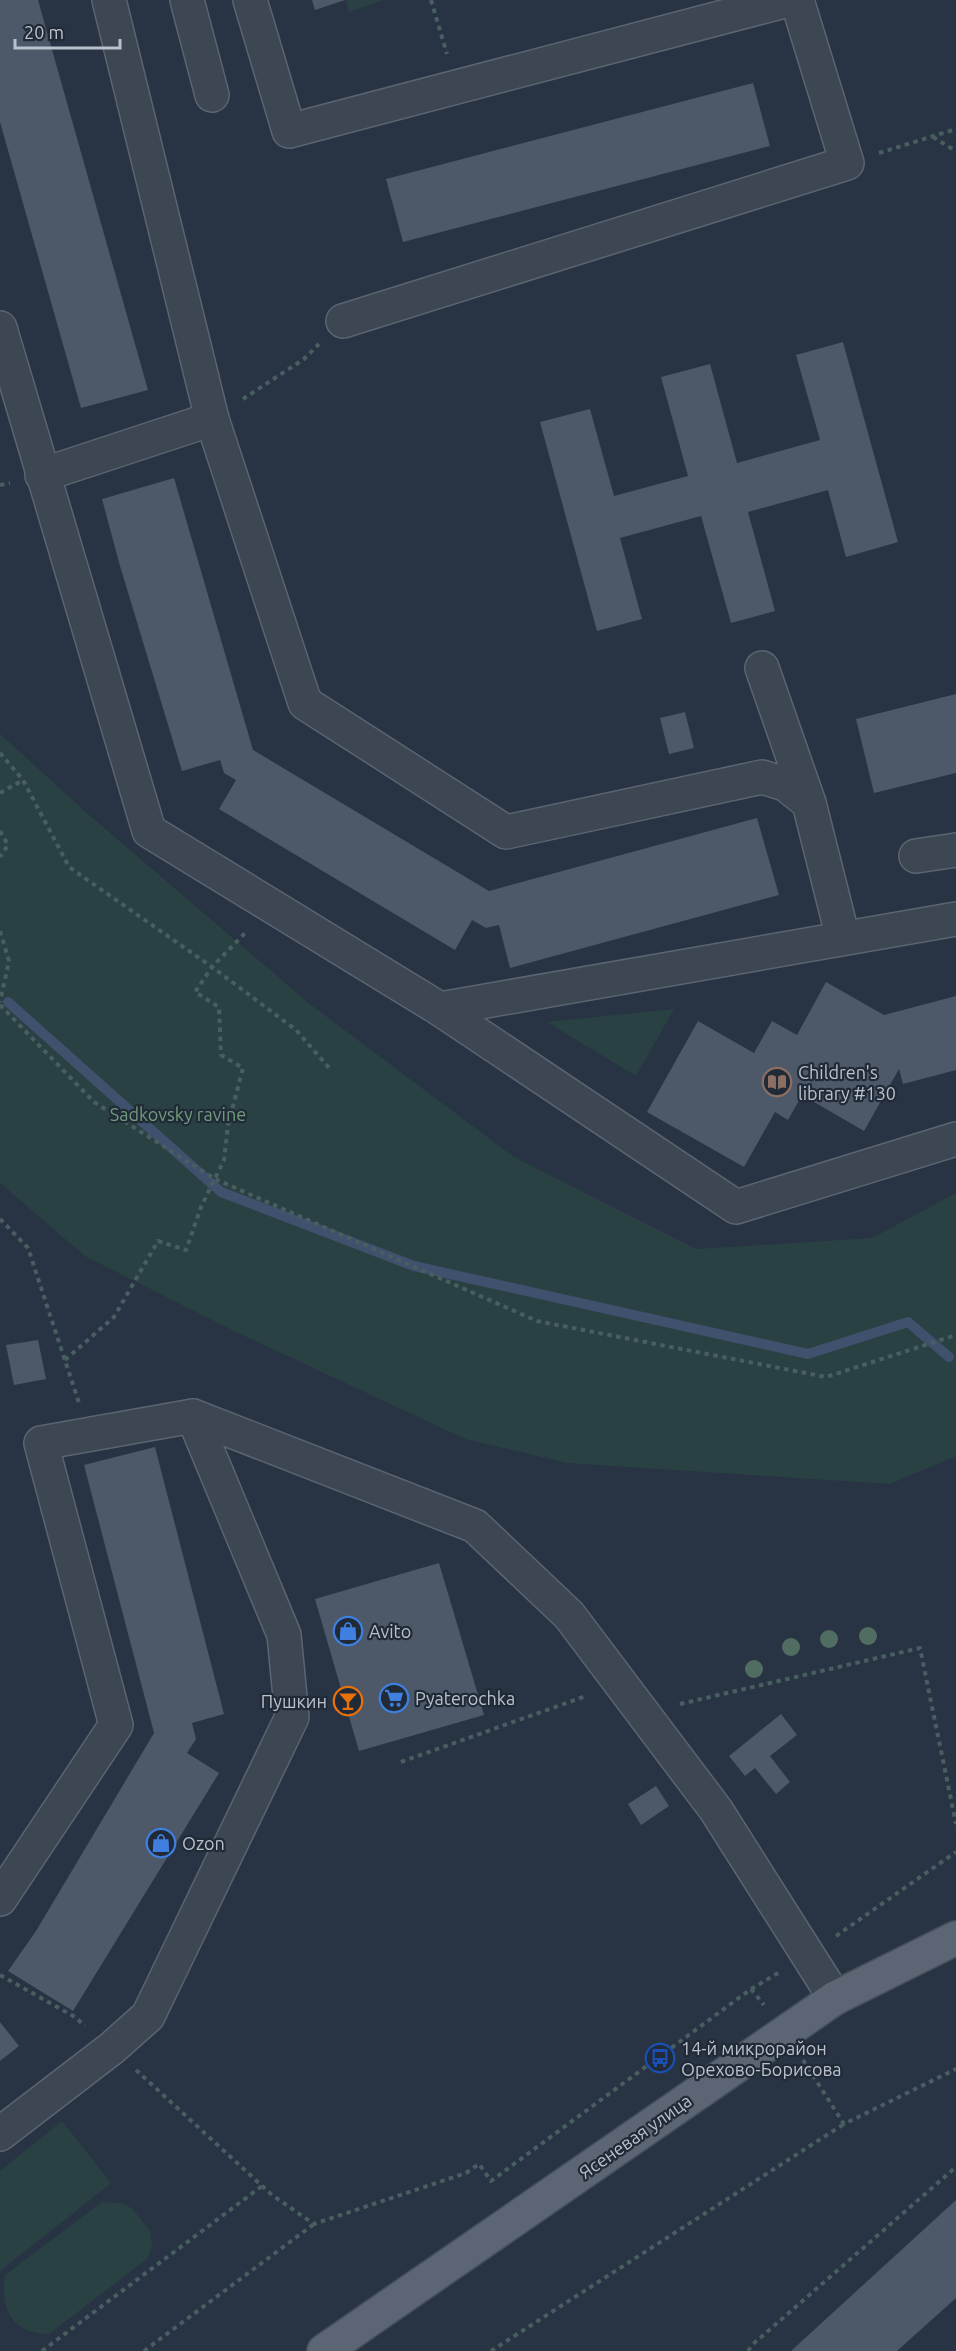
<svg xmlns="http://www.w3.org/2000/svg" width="956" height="2351" font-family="Ubuntu,sans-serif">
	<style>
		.green { fill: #2a4144 }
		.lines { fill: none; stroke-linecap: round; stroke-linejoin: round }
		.stream { stroke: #3f516c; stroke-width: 10 }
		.building { fill: #4d5869 }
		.minor-casing { stroke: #5b6470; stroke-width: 36 }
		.major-casing { stroke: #464f5c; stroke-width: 36 }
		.path { stroke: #495e60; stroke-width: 4; stroke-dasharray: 4.5 4.5; stroke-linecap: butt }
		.minor { stroke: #3d4653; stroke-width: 33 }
		.major { stroke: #5b6573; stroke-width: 33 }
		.tree { fill: #516d62 }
		.labels { text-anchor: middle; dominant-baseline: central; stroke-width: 4.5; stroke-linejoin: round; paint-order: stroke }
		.poi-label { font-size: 18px; fill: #bac1cc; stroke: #212b38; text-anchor: start }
		.park-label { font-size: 18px; fill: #729c7c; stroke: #212b38 }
		.street-label { font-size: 18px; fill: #bac1cc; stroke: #212b38 }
	</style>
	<rect width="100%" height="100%" fill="#283443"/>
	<g class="green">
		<path d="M346 0H383L349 12Z"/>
		<path d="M0 734 88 814 311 1005 514 1157 696 1249 872 1238 956 1193V1456L890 1484 567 1463 465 1439 232 1330 85 1256 0 1183Z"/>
		<path d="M674 1009 636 1076 547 1022Z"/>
		<path d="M62 2121 111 2183 0 2271V2171Z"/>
		<path d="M102 2202 121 2203 133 2209 150 2231 152 2245 148 2258 49 2334C12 2334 0 2309 5 2275Z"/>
	</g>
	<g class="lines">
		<path class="stream" d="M8 1002 221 1192 414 1266 808 1354 908 1322 949 1357"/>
	</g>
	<g class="building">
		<path d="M0 0H38L148 390 81 408 0 122Z"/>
		<path d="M312 0H345L315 10Z"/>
		<path d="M753 83 770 146 403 242 386 179Z"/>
		<path d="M843 342 898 542 846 557 828 490 748 512 775 611 731 623 701 516 620 538 642 619 597 631 540 422 590 409 614 496 688 476 661 377 710 364 737 463 820 440 796 355Z"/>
		<path d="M174 478 253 750 489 891 757 818 779 895 510 968 499 925 486 928 472 920 455 950 219 809 236 780 224 773 220 760 182 771 120 566 102 499Z"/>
		<path d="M956 694V773L874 793 856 719Z"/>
		<path d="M685 712 694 748 669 754 660 718Z"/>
		<path d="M826 982 884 1015 956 996V1070L903 1084 899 1069 864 1131 802 1095 788 1120 775 1112 744 1167 647 1112 698 1021 754 1053 772 1021 797 1035Z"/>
		<path d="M38 1340 46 1379 14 1385 6 1345Z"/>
		<path d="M155 1447 224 1714 192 1723 196 1739 187 1753 219 1773 73 2011 8 1971 36 1931 154 1733 84 1465Z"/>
		<path d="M439 1563 484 1715 359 1751 315 1599Z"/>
		<path d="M781 1714 797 1735 770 1756 790 1782 776 1794 755 1768 745 1776 729 1756Z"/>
		<path d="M656 1786 669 1806 641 1825 628 1804Z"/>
		<path d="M0 2022 19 2046 0 2061Z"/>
		<path d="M956 2200V2298L897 2351H791Z"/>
	</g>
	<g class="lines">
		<g class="minor-casing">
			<g id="minor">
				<path d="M109 0 212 419 305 703 506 832 762 777 785 784 809 803 843 938"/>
				<path d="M187 0 212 95"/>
				<path d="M250 0 289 131 788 0"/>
				<path d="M343 321 847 163 797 0"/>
				<path d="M0 328 149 831 440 1009 956 919"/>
				<path d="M42 475 212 419"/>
				<path d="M762 668 809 803"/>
				<path d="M916 856 956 850"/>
				<path d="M440 1009 736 1207 956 1139"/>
				<path d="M0 1899 116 1725 41 1443 193 1416 475 1526 569 1615 716 1810 835 1998"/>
				<path d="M0 2134 112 2048 148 2016 292 1717 284 1635 193 1416"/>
			</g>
		</g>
		<g class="major-casing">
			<path id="major" d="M324 2351 835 1998 956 1938"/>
		</g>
		<g class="path">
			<path d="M431 0 447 54"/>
			<path d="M933 137 956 151"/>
			<path d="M879 153 956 129"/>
			<path d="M243 399 304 359 319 344"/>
			<path d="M0 485 10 483"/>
			<path d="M0 753 23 780 69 867 212 967 296 1030 330 1069"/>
			<path d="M0 793 23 780"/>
			<path d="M0 831 8 845 0 857"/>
			<path d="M0 931 9 961 0 1002"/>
			<path d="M0 1005 94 1102 215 1179 537 1321 826 1377 956 1335"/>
			<path d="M0 1219 28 1248 79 1403"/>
			<path d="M65 1360 114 1317 158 1241 186 1250 201 1207 224 1160 228 1125 243 1068 221 1055 219 1007 195 992 212 967 248 930"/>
			<path d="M680 1704 920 1648 956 1824"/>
			<path d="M401 1762 586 1696"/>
			<path d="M836 1936 956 1852"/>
			<path d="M0 1975 75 2017 85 2026"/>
			<path d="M751 1989 764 2005"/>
			<path d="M803 2060 844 2124 956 2069"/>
			<path d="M136 2070 272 2195 314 2224 466 2173 479 2164 491 2181 751 1989 780 1972"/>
			<path d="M42 2351 262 2186"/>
			<path d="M144 2351 314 2224"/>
			<path d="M491 2351 844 2124"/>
			<path d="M748 2351 752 2345 956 2167"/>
		</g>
		<use href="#minor" class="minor"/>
		<use href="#major" class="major"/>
	</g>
	<g class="tree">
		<circle cx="868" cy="1636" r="9"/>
		<circle cx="829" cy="1639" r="9"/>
		<circle cx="791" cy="1647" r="9"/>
		<circle cx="754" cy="1669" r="9"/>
	</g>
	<defs>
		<g id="library-ring" transform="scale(1.5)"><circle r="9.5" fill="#212b38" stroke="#8d6e63" stroke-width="1.5"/><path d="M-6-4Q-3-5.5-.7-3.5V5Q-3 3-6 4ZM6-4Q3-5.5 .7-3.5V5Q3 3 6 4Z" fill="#8d6e63"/></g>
		<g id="shop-ring" transform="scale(1.5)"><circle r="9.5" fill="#212b38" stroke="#3f7fe0" stroke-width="1.5"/><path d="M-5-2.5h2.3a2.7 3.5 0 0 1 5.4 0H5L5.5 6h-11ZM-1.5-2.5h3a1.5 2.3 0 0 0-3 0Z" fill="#3f7fe0"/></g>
		<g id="supermarket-ring" transform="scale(1.5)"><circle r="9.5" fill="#212b38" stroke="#3f7fe0" stroke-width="1.5"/><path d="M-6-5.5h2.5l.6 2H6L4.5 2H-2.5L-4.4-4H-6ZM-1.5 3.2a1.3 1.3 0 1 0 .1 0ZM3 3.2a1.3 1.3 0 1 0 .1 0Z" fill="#3f7fe0"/></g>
		<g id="bar-ring" transform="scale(1.5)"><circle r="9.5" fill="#212b38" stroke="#e8710a" stroke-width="1.5"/><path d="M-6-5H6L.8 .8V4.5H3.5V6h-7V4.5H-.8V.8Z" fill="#e8710a"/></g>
		<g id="bus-ring" transform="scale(1.5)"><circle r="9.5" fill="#212b38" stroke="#1a4fb4" stroke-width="1.5"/><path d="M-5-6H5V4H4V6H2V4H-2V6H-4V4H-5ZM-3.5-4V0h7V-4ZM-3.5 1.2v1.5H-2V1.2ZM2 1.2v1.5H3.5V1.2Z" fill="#1a4fb4"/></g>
	</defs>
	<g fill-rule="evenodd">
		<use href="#library-ring" x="777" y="1082"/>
		<use href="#shop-ring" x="348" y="1631"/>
		<use href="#supermarket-ring" x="394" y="1698"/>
		<use href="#bar-ring" x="348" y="1701"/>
		<use href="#shop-ring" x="161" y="1843"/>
		<use href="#bus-ring" x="660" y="2058"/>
	</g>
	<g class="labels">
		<g class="poi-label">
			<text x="798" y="1072">Children's<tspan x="798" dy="21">library #130</tspan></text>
			<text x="369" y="1631">Avito</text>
			<text x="415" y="1698">Pyaterochka</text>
			<text x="327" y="1701" text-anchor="end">Пушкин</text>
			<text x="182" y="1843">Ozon</text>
			<text x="681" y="2048">14-й микрорайон<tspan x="681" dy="21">Орехово-Борисова</tspan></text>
		</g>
		<g class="park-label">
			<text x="178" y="1114">Sadkovsky ravine</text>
		</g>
		<g class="street-label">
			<text transform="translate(635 2136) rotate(-35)">Ясеневая улица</text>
		</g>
	</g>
	<path d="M15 39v9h105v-9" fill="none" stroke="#bac1cc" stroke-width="3"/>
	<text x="24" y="39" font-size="18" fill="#bac1cc" stroke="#212b38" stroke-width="4.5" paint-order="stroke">20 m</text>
</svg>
